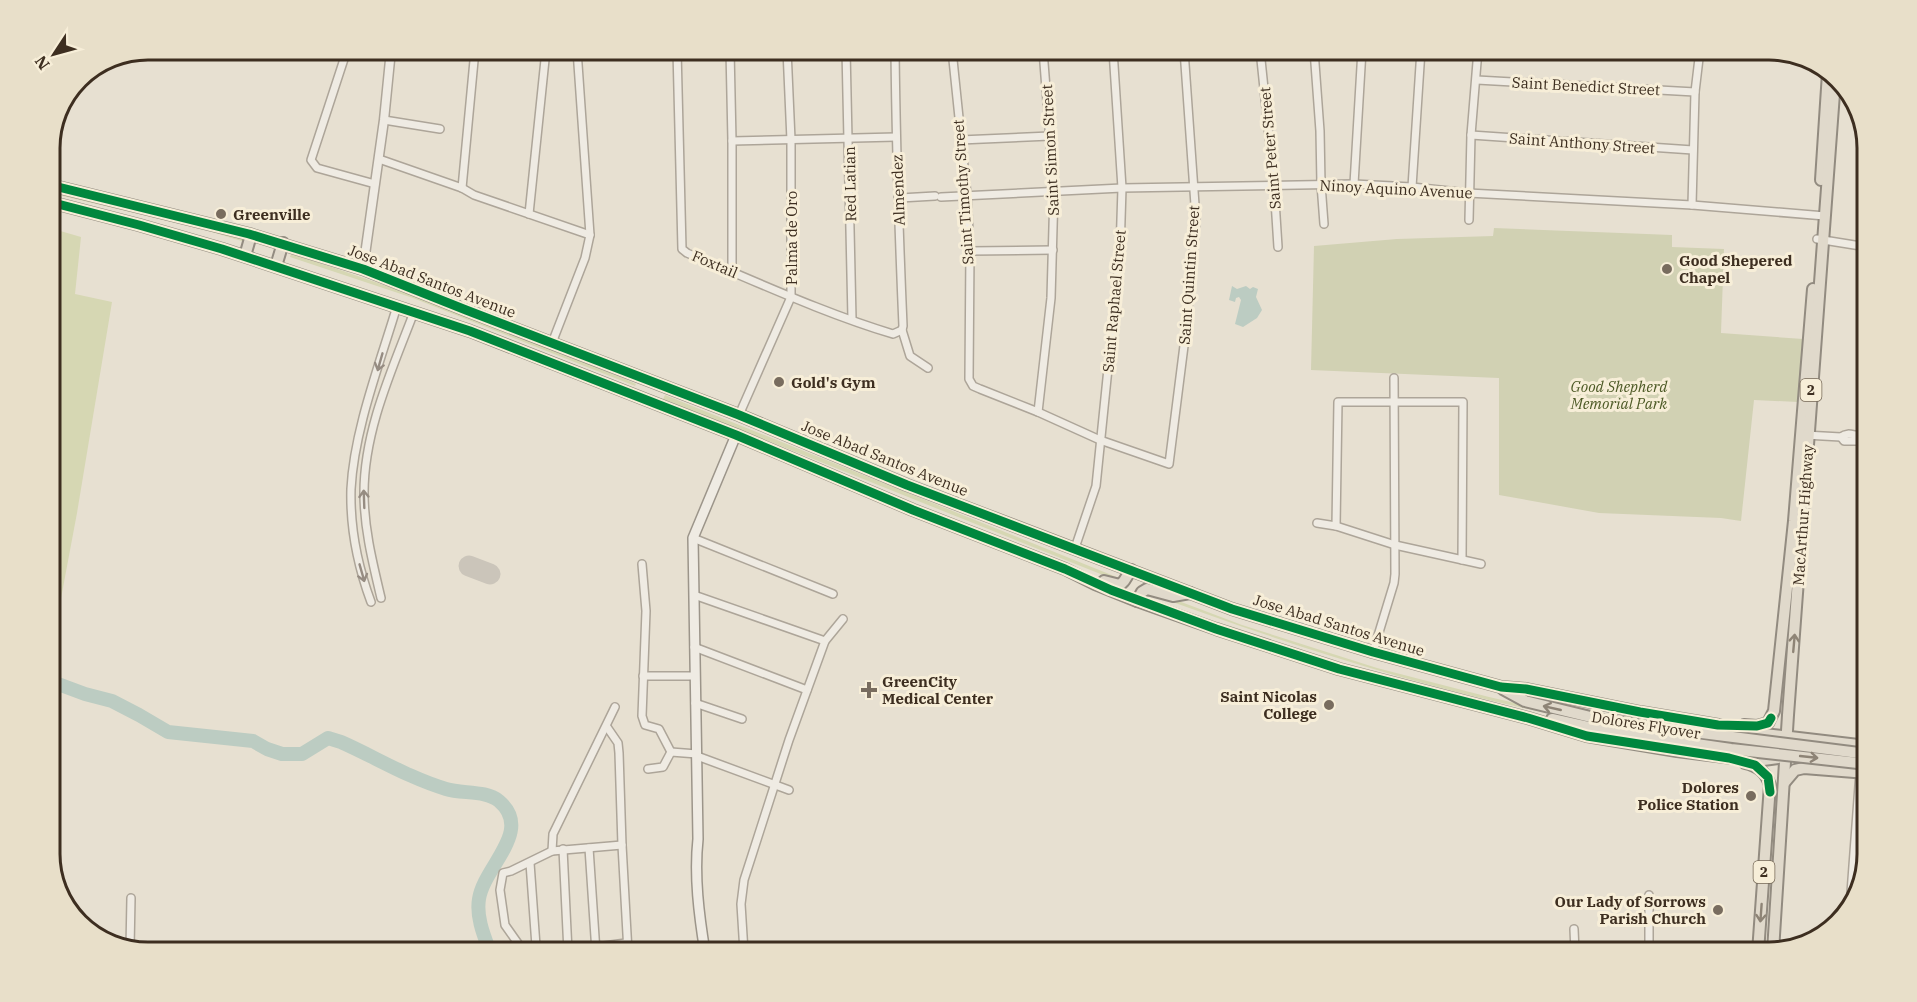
<svg xmlns="http://www.w3.org/2000/svg" width="1917" height="1002" font-family="'IBM Plex Serif',serif">
	<style>
		.green { fill: #d6d7b3 }
		.cemetery { fill: #d1d1b3 }
		.water { fill: #bcccc2 }
		.lines { fill: none; stroke-linecap: round; stroke-linejoin: round }
		.river { stroke: #bcccc2; stroke-width: 14 }
		.taxiway { stroke: #cbc5ba; stroke-width: 21 }
		.minor-casing { stroke: #ada599; stroke-width: 10 }
		.tertiary-casing { stroke: #ada599; stroke-width: 11 }
		.secondary-casing { stroke: #9c958a; stroke-width: 12 }
		.trunk-casing { stroke: #928b80; stroke-width: 14 }
		.minor { stroke: #efebe3; stroke-width: 7 }
		.tertiary { stroke: #efebe3; stroke-width: 8 }
		.secondary { stroke: #efebe3; stroke-width: 9 }
		.trunk { stroke: #e0d9cb; stroke-width: 10 }
		.trunk-bridge-casing { stroke: #928b80; stroke-width: 14; stroke-linecap: butt }
		.trunk-bridge { stroke: #e0d9cb; stroke-width: 10 }
		.cycleway-casing { stroke: #f7eed8; stroke-width: 13 }
		.cycleway { stroke: #00873e; stroke-width: 9 }
		.oneway { stroke: #968c82 }
		.oneway2 { stroke: #8e8476 }
		.poi-dot { fill: #786c5e; stroke: #f7eed8; stroke-width: 2 }
		.labels { text-anchor: middle; dominant-baseline: central; stroke-width: 6; stroke-linejoin: round; paint-order: stroke }
		.shield { fill: #f7eed8; stroke: #756857; stroke-width: 1.5 }
		.shield-label { font-size: 14px; font-weight: bold; fill: #3d2e20 }
		.street-label { font-size: 15px; fill: #3d2e20; stroke: #f7eed8 }
		.poi-label { font-size: 15px; font-weight: bold; fill: #3d2e20; stroke: #f7eed8; text-anchor: start }
		.park-label { font-size: 15px; font-style: italic; fill: #4d5a26; stroke: #f7eed8 }
		.rim { fill: none; stroke: #3d2e20; stroke-width: 3 }
	</style>
	<rect width="100%" height="100%" fill="#e7e0d1"/>
	<g class="green">
		<path d="M50 190 246 240 245 242 202 229 50 193Z"/>
		<path d="M50 228 81 237 75 294 112 302 77 513 50 657Z"/>
		<path d="M291 253 442 305 623 378 636 384 635 386 413 298 290 257Z"/>
		<path d="M665 395 1119 578 1118 581 663 399Z"/>
		<path d="M1148 593 1176 600 1242 625 1377 668 1489 697 1605 724C1449 697 1297 648 1148 593Z"/>
	</g>
	<path class="cemetery" d="M1494 228 1672 235V247L1724 249 1721 333 1803 339 1798 402 1754 400 1741 521 1721 518 1599 513 1499 495V378L1311 370 1314 246 1397 239 1493 236Z"/>
	<path class="water" d="M1232 286 1237 289 1246 286 1250 289 1253 287 1258 289 1256 297 1262 310 1257 318 1243 327 1235 324 1241 300 1239 297 1236 298 1235 302 1229 300Z"/>
	<g class="lines">
		<path class="river" d="M50 681 85 694 112 701 139 715 168 732 253 741 267 749 282 754H302L328 738 341 742C375 757 409 778 446 789 462 794 486 790 499 801 534 831 484 866 479 899 476 917 484 936 490 952"/>
		<path class="taxiway" d="M469 566 490 574"/>
		<g class="minor-casing">
			<g id="minor">
				<path d="M347 50 311 160 317 168 375 184"/>
				<path d="M677 50 682 249 687 253C755 281 823 313 893 334L902 330"/>
				<path d="M730 50 732 141V271"/>
				<path d="M846 50 852 319"/>
				<path d="M895 50C896 142 899 234 903 326L902 330 910 356 928 368"/>
				<path d="M952 50 967 195 970 251 969 379 973 386 980 389 1038 412 1100 440 1169 464 1186 330 1196 219 1184 50"/>
				<path d="M1260 50 1274 185 1278 247"/>
				<path d="M1314 50 1320 131 1321 184 1324 224"/>
				<path d="M1477 80 1695 92"/>
				<path d="M384 120 440 129"/>
				<path d="M1471 135 1693 150"/>
				<path d="M960 140 1050 136"/>
				<path d="M732 141 896 137"/>
				<path d="M379 159 462 188 474 195 590 235"/>
				<path d="M1354 184 1362 50"/>
				<path d="M1412 187 1421 50"/>
				<path d="M462 188 475 50"/>
				<path d="M941 197 1122 188 1354 184 1412 187 1468 193 1692 205 1825 216"/>
				<path d="M900 198 935 196"/>
				<path d="M1692 205 1695 92 1700 50"/>
				<path d="M529 214 546 50"/>
				<path d="M1469 220 1471 135 1478 50"/>
				<path d="M1817 239 1867 247"/>
				<path d="M970 251 1053 250"/>
				<path d="M552 343 585 258 590 235 577 50"/>
				<path d="M1038 412 1051 298 1054 192 1043 50"/>
				<path d="M739 415 791 297V140L787 50"/>
				<path d="M1805 435 1841 437C1846 433 1850 434 1855 435L1859 440"/>
				<path d="M1841 437 1844 441H1867"/>
				<path d="M1317 523 1336 526 1395 545 1481 564"/>
				<path d="M1336 526 1338 402H1463L1462 560"/>
				<path d="M693 538 833 594"/>
				<path d="M1075 548 1096 486 1120 251 1122 188 1113 50"/>
				<path d="M642 564 646 611 642 716 645 725 659 729 671 752"/>
				<path d="M694 595 825 641"/>
				<path d="M381 598C373 564 364 529 364 493 364 430 392 370 414 312"/>
				<path d="M371 602C358 567 350 527 351 489 354 430 380 363 397 306"/>
				<path d="M694 647 807 690"/>
				<path d="M1373 652 1394 583 1395 574 1394 378"/>
				<path d="M643 676H694"/>
				<path d="M695 703 742 719"/>
				<path d="M607 727 618 743 619 753 622 845 628 952"/>
				<path d="M1861 745 1867 681"/>
				<path d="M697 756 789 790"/>
				<path d="M648 769 663 767 671 752 697 754"/>
				<path d="M589 848 596 952"/>
				<path d="M563 849 568 952"/>
				<path d="M552 851 553 834 615 707"/>
				<path d="M530 863 536 946"/>
				<path d="M1649 895V952"/>
				<path d="M1850 906 1860 772"/>
				<path d="M1574 929 1575 952"/>
				<path d="M130 948 131 898"/>
				<path d="M522 950 536 946 596 947 626 943"/>
				<path d="M524 952 505 925 500 890 503 873 511 871 552 851 622 845"/>
				<path d="M744 952 741 904 744 880 789 740 825 641 843 619"/>
			</g>
		</g>
		<g class="tertiary-casing">
			<path id="tertiary" d="M363 269 384 120 391 50"/>
		</g>
		<g class="secondary-casing">
			<path id="secondary" d="M705 952C699 915 694 876 698 839L693 538 736 435"/>
		</g>
		<g class="trunk-casing">
			<g id="trunk">
				<path d="M1821 180 1828 73"/>
				<path d="M50 185 249 234 363 269 466 310 739 415 907 485 1232 609 1373 652 1501 687 1526 689 1640 712 1718 725 1738 731 1867 746"/>
				<path d="M50 202 139 225 222 249 470 331 736 435 913 510 1065 569 1095 584 1137 601 1216 629 1339 669 1528 718 1587 736 1677 751 1756 761 1778 758 1785 751"/>
				<path d="M245 256 251 235"/>
				<path d="M276 266 283 243"/>
				<path d="M1104 581 1120 585 1124 581 1131 570"/>
				<path d="M1137 601 1142 592 1147 589 1173 596 1190 593"/>
				<path d="M1503 689 1525 701 1607 721"/>
				<path d="M1552 719 1606 731"/>
				<path d="M1744 725 1757 726 1768 723 1774 711 1794 521 1813 289"/>
				<path d="M1745 763C1758 766 1766 772 1770 785L1758 952"/>
				<path d="M1784 783 1795 770 1804 768 1867 773"/>
				<path d="M1773 951 1788 715 1835 80"/>
			</g>
		</g>
		<use href="#minor" class="minor"/>
		<use href="#tertiary" class="tertiary"/>
		<use href="#secondary" class="secondary"/>
		<use href="#trunk" class="trunk"/>
		<g class="trunk-bridge-casing">
			<g id="trunk-bridge">
				<path d="M1607 721 1867 754"/>
				<path d="M1606 731 1731 749 1867 764"/>
			</g>
		</g>
		<use href="#trunk-bridge" class="trunk-bridge"/>
		<g class="cycleway-casing">
			<g id="cycleway">
				<path d="M50 185 249 234 363 269 466 310 739 415 907 485 1232 609 1373 652 1501 687 1526 689 1640 712 1718 725 1757 726 1768 723 1771 718"/>
				<path d="M50 202 139 225 222 249 470 331 736 435 913 510 1065 569 1111 590 1216 629 1339 669 1528 718 1587 736 1729 758 1755 765 1768 777 1770 792"/>
			</g>
		</g>
		<use href="#cycleway" class="cycleway"/>
	</g>
	<defs><path id="oneway-shaft" d="M-6 0H5M1.5-3L5.5 0L1.5 3" fill="none" stroke-width="1.6" stroke-linecap="round" stroke-linejoin="round" transform="scale(1.5)"/></defs>
	<g class="oneway">
		<use href="#oneway-shaft" transform="translate(380 362) rotate(106)"/>
		<use href="#oneway-shaft" transform="translate(364 499) rotate(-92)"/>
		<use href="#oneway-shaft" transform="translate(362 573) rotate(74)"/>
	</g>
	<g class="oneway2">
		<use href="#oneway-shaft" transform="translate(1794 643) rotate(-85)"/>
		<use href="#oneway-shaft" transform="translate(1552 708) rotate(-167)"/>
		<use href="#oneway-shaft" transform="translate(1809 757) rotate(6)"/>
		<use href="#oneway-shaft" transform="translate(1761 913) rotate(94)"/>
	</g>
	<g class="poi-dot">
		<circle cx="221" cy="214" r="6"/>
		<circle cx="1667" cy="269" r="6"/>
		<circle cx="779" cy="382" r="6"/>
		<path d="M866 681h6v6h6v6h-6v6h-6v-6h-6v-6h6z"/>
		<circle cx="1329" cy="705" r="6"/>
		<circle cx="1751" cy="796" r="6"/>
		<circle cx="1718" cy="910" r="6"/>
	</g>
	<g class="labels">
		<g class="shield">
			<rect x="1800.5" y="379" width="21" height="22" rx="4.5"/>
			<rect x="1753.5" y="861" width="21" height="22" rx="4.5"/>
		</g>
		<g class="shield-label">
			<text x="1811" y="390">2</text>
			<text x="1764" y="872">2</text>
		</g>
		<g class="street-label">
			<text transform="translate(1586 86) rotate(3)">Saint Benedict Street</text>
			<text transform="translate(1582 143) rotate(4)">Saint Anthony Street</text>
			<text transform="translate(1270 148) rotate(-95)">Saint Peter Street</text>
			<text transform="translate(1050 150) rotate(-93)">Saint Simon Street</text>
			<text transform="translate(850 184) rotate(-91)">Red Latian</text>
			<text transform="translate(1396 189) rotate(3)">Ninoy Aquino Avenue</text>
			<text transform="translate(898 190) rotate(-92)">Almendez</text>
			<text transform="translate(963 192) rotate(-94)">Saint Timothy Street</text>
			<text transform="translate(791 238) rotate(-90)">Palma de Oro</text>
			<text transform="translate(715 264) rotate(23)">Foxtail</text>
			<text transform="translate(1189 275) rotate(-86)">Saint Quintin Street</text>
			<text transform="translate(432 281) rotate(21)">Jose Abad Santos Avenue</text>
			<text transform="translate(1114 301) rotate(-85)">Saint Raphael Street</text>
			<text transform="translate(885 458) rotate(22)">Jose Abad Santos Avenue</text>
			<text transform="translate(1803 515) rotate(-86)">MacArthur Highway</text>
			<text transform="translate(1339 625) rotate(17)">Jose Abad Santos Avenue</text>
			<text transform="translate(1646 725) rotate(9)">Dolores Flyover</text>
		</g>
		<g class="poi-label">
			<text x="233" y="214">Greenville</text>
			<text x="1679" y="260">Good Shepered<tspan x="1679" dy="17">Chapel</tspan></text>
			<text x="791" y="382">Gold's Gym</text>
			<text x="882" y="681">GreenCity<tspan x="882" dy="17">Medical Center</tspan></text>
			<text x="1317" y="696" text-anchor="end">Saint Nicolas<tspan x="1317" dy="17">College</tspan></text>
			<text x="1739" y="787" text-anchor="end">Dolores<tspan x="1739" dy="17">Police Station</tspan></text>
			<text x="1706" y="901" text-anchor="end">Our Lady of Sorrows<tspan x="1706" dy="17">Parish Church</tspan></text>
		</g>
		<g class="park-label">
			<text x="1619" y="386">Good Shepherd<tspan x="1619" dy="17">Memorial Park</tspan></text>
		</g>
	</g>
	<path d="M0 0H1917V1002H0ZM148 60H1769A88 88 0 0 1 1857 148V854A88 88 0 0 1 1769 942H148A88 88 0 0 1 60 854V148A88 88 0 0 1 148 60Z" fill="#e8dfc9" fill-rule="evenodd"/>
	<path class="rim" d="M148 60H1769A88 88 0 0 1 1857 148V854A88 88 0 0 1 1769 942H148A88 88 0 0 1 60 854V148A88 88 0 0 1 148 60Z"/>
	<g transform="translate(54 54) rotate(234)" stroke="#f7eed8" stroke-width="4.5" paint-order="stroke">
	<path d="M0-4.5L10 22L0 15L-10 22Z" fill="#3d2e20"/>
	<text y="-9" font-size="16" font-weight="bold" text-anchor="middle" fill="#3d2e20">N</text>
	</g>
</svg>
